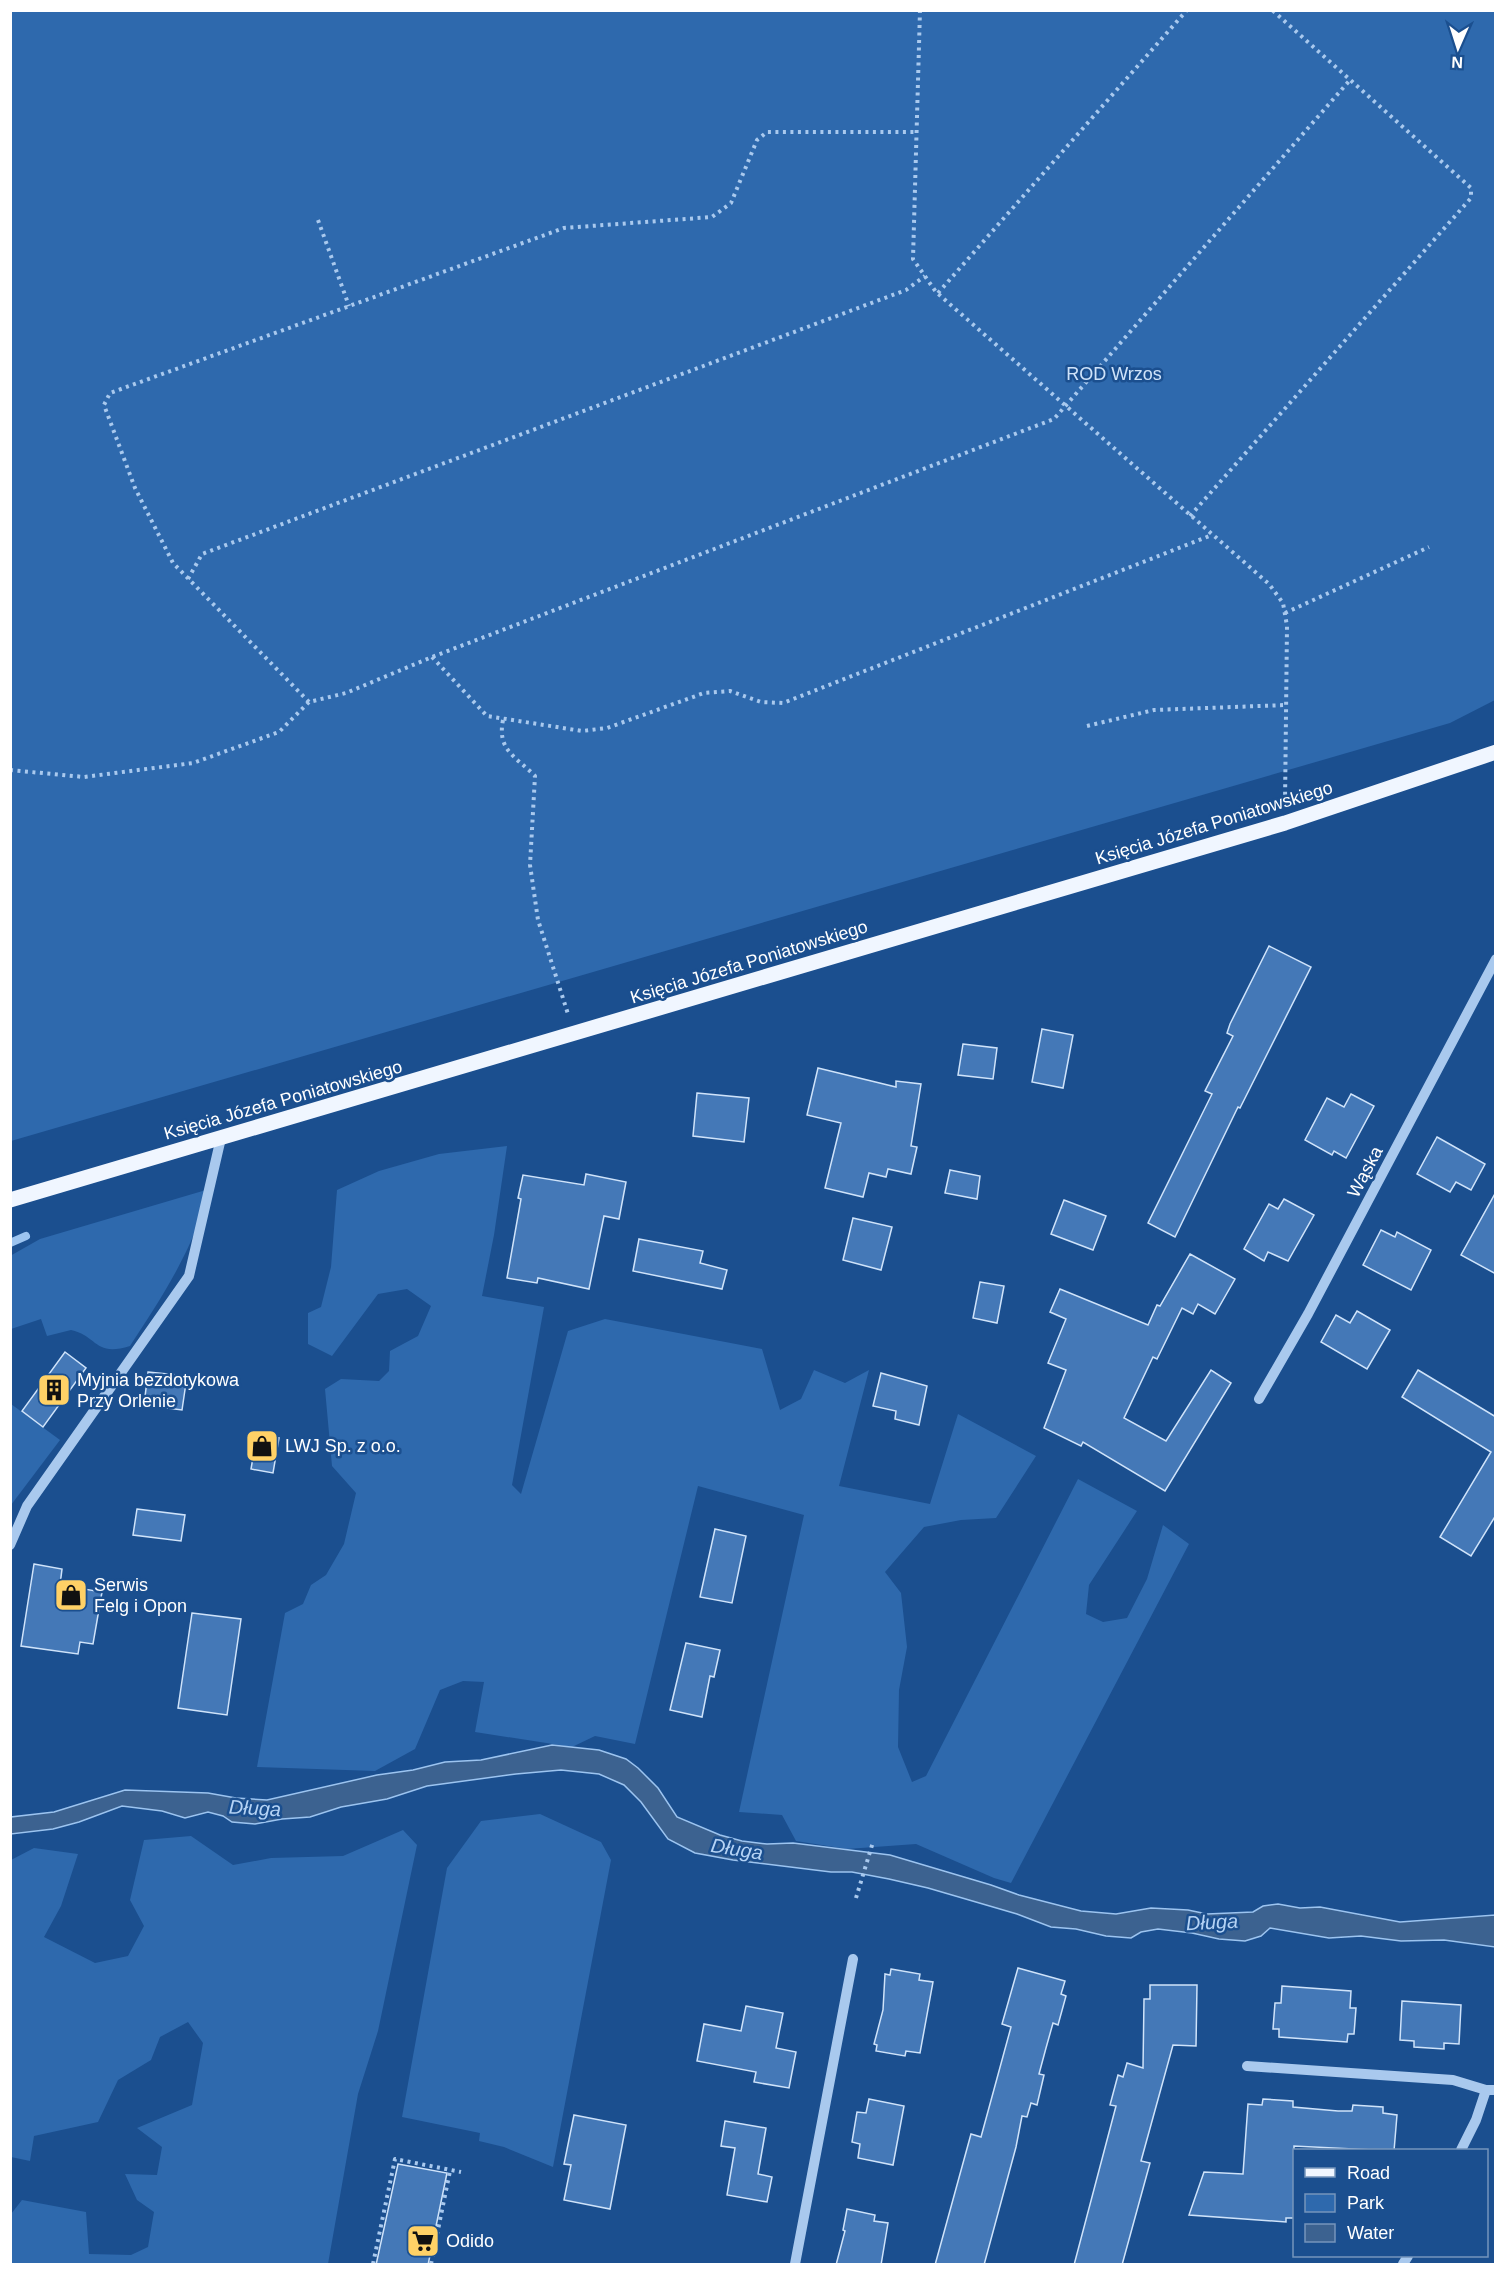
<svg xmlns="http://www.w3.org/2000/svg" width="1506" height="2275" font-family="Helvetica,sans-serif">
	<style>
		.green { fill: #2e69ad }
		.water { fill: #3c6290; stroke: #9cc4f0; stroke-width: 1.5 }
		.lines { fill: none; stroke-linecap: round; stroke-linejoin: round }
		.stream { stroke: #9cc4f0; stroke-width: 8 }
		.building { fill: #4478b7; stroke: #cfe3fa; stroke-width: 1.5 }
		.path { stroke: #a9c9ee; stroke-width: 4; stroke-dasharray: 3 4.5; stroke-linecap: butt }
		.minor { stroke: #a9c9ee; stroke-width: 10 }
		.major { stroke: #f0f6ff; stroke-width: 15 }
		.labels { text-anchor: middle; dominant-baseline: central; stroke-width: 5; stroke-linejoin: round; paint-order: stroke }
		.park-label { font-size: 18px; fill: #cfe3fa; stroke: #1b4f8f }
		.street-label { font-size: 18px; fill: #fff; stroke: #1b4f8f }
		.poi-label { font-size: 18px; fill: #fff; stroke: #1b4f8f; text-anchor: start }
		.water-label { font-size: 20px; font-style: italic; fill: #b5d3f5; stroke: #1b4f8f }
	</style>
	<rect width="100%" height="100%" fill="#1b4f8f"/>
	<g class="green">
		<path d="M11 10 1495 11V700L1450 723 11 1141Z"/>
		<path d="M507 1146 494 1235 482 1296 544 1307 512 1485 521 1494 568 1331 605 1319 762 1349 780 1410 801 1399 814 1370 845 1383 869 1370 839 1486 930 1504 958 1414 1036 1456 996 1518 961 1520 924 1527 885 1572 901 1593 907 1647 899 1690 898 1747 912 1782 926 1776 1078 1479 1137 1511 1089 1585 1086 1614 1103 1622 1127 1618 1147 1579 1163 1525 1189 1544 1011 1883 994 1878 916 1844 847 1849 796 1841 782 1815 739 1812 804 1515 698 1486 635 1744 595 1736 572 1747 475 1732 484 1682 463 1681 440 1690 415 1749 375 1771 257 1767 285 1613 303 1604 311 1585 326 1575 344 1544 356 1493 332 1466 325 1389 341 1379 379 1381 389 1371 390 1351 418 1336 431 1306 407 1289 378 1294 332 1356 308 1344V1313L321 1307 331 1267 337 1190 379 1171 439 1154Z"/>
		<path d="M206 1190C202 1238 156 1306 130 1346 94 1357 98 1336 71 1330L47 1336 41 1319 11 1329 10 1256 40 1239Z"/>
		<path d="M11 1404 60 1440 11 1505Z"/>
		<path d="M540 1814 601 1842 611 1860 553 2167 504 2147 479 2141 480 2133 402 2117 447 1868 481 1821Z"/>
		<path d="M403 1830 417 1845 378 2031 358 2094 328 2264H11V2214L22 2200 86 2212 89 2254 131 2255 148 2247 154 2212 137 2200 125 2174 157 2175 162 2147 137 2128 192 2105 203 2043 188 2022 160 2037 151 2060 118 2080 98 2122 34 2136 30 2161 11 2157V1860L34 1848 78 1854 61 1906 44 1937 95 1963 128 1956 144 1926 130 1900 144 1840 191 1836 233 1865 271 1858 343 1856Z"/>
	</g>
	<path class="water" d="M552 1745 599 1750 626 1759 638 1768 658 1788 677 1817 720 1835 742 1841 767 1844 793 1843 890 1855 991 1885 1019 1895 1081 1911 1116 1914 1151 1908 1188 1910 1207 1914 1253 1912 1263 1906 1278 1904 1300 1908 1320 1907 1400 1922 1495 1915V1947L1444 1940 1401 1941 1361 1936 1329 1938 1270 1928 1261 1936 1245 1941 1219 1939 1192 1933 1158 1929 1141 1932 1131 1938 1106 1936 1076 1929 1051 1927 1017 1914 928 1888 889 1879 852 1872H831L733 1860 695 1853 668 1839 641 1802 624 1785 599 1774 561 1770 516 1774 427 1786 387 1799 341 1807 310 1817 282 1819 255 1824 232 1822 223 1816 208 1812 185 1818 162 1811 122 1806 79 1822 53 1829 11 1834V1817L54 1812 125 1790 208 1793 236 1798 267 1800 377 1775 413 1770 445 1762 481 1760Z"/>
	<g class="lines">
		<path class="stream" d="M10 1243 26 1236"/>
	</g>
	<g class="building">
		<path d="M1269 946 1311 967 1240 1108 1238 1107 1175 1237 1148 1223 1212 1094 1205 1091 1233 1036 1227 1033 1230 1024Z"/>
		<path d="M1042 1029 1073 1035 1063 1088 1032 1082Z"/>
		<path d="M963 1044 997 1048 993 1079 958 1075Z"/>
		<path d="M818 1068 896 1087V1081L921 1084 911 1146 917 1147 911 1174 888 1169 886 1177 869 1173 863 1197 825 1188 841 1123 807 1115Z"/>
		<path d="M697 1093 749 1098 744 1142 693 1136Z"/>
		<path d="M1351 1094 1374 1106 1346 1158 1334 1151 1332 1155 1305 1140 1327 1098 1344 1107Z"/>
		<path d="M1437 1137 1485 1164 1471 1190 1456 1182 1450 1192 1417 1174Z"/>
		<path d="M950 1170 980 1176 977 1199 945 1193Z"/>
		<path d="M586 1174 626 1182 619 1219 604 1216 589 1289 538 1278 537 1283 507 1278 521 1199 518 1198 523 1175 584 1185Z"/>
		<path d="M1496 1192V1274L1461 1255Z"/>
		<path d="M1284 1199 1314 1215 1288 1261 1268 1252 1264 1261 1244 1249 1269 1204 1278 1209Z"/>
		<path d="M1064 1200 1106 1216 1093 1250 1051 1234Z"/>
		<path d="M853 1218 892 1227 881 1270 843 1260Z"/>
		<path d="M1381 1230 1395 1237 1397 1232 1431 1250 1411 1290 1363 1265Z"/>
		<path d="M639 1239 703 1251 700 1263 727 1270 722 1289 633 1271Z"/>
		<path d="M1190 1254 1235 1279 1215 1314 1198 1304 1193 1314 1182 1308 1157 1359 1153 1357 1124 1418 1166 1441 1211 1370 1231 1383 1165 1491 1083 1442 1081 1446 1044 1428 1066 1370 1048 1363 1066 1319 1050 1312 1060 1289 1148 1325 1157 1305 1160 1306Z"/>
		<path d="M980 1282 1004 1286 997 1323 973 1318Z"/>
		<path d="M1357 1311 1390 1330 1367 1369 1321 1342 1336 1315 1350 1323Z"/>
		<path d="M65 1352 86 1368 43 1427 22 1411Z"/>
		<path d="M1418 1370 1496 1417V1515L1471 1556 1440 1537 1491 1452 1402 1397Z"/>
		<path d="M148 1372 187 1376 182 1410 144 1405Z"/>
		<path d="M881 1373 927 1386 919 1425 895 1419 896 1411 873 1406Z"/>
		<path d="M257 1435 279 1438 273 1473 251 1469Z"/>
		<path d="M137 1509 185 1515 181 1541 133 1535Z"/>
		<path d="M715 1529 746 1536 732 1603 700 1597Z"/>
		<path d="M34 1564 62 1569 60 1585 102 1592 93 1644 80 1642 78 1654 21 1646Z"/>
		<path d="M192 1613 241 1619 227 1715 178 1708Z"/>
		<path d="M686 1643 720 1650 714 1677 710 1676 702 1717 670 1710Z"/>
		<path d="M1018 1968 1065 1981 1061 1994 1066 1996 1058 2025 1053 2023 1046 2048 1039 2074 1044 2075 1037 2105 1031 2103 1027 2117 1022 2116 1016 2147 984 2265H935L971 2134 981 2137 1011 2027 1002 2024Z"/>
		<path d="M891 1969 920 1974 919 1980 933 1982 920 2053 906 2051 905 2056 876 2051 877 2045 874 2044 883 2010 885 1974 890 1975Z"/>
		<path d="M1150 1985H1197L1196 2046 1173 2045 1141 2161 1150 2163 1122 2265H1074L1116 2106 1110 2105 1118 2075 1123 2077 1127 2063 1143 2068 1144 1999H1150Z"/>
		<path d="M1282 1986 1351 1991 1350 2008H1356L1354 2034H1348L1347 2042 1279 2037V2029H1273L1275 2003H1281Z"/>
		<path d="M1402 2001 1461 2005 1459 2044 1444 2043V2049L1414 2047V2041L1400 2040Z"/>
		<path d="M746 2006 783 2013 776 2048 796 2052 789 2088 754 2082 756 2072 697 2061 704 2024 741 2031Z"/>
		<path d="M869 2099 904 2106 893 2165 858 2158 860 2144 852 2142 857 2112 866 2113Z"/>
		<path d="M1263 2099 1293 2101V2107L1338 2111H1352L1353 2105 1383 2107V2113L1397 2115 1394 2151 1294 2146V2218H1286V2222L1189 2215 1204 2172 1243 2174 1248 2104 1262 2105Z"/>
		<path d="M574 2115 626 2125 610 2209 564 2200 571 2165 564 2164Z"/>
		<path d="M725 2121 766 2128 758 2174 772 2177 767 2202 727 2195 735 2148 721 2146Z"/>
		<path d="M398 2164 447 2173 428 2265H376Z"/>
		<path d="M847 2209 875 2215 874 2221 888 2223 881 2265H836L845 2231 843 2230Z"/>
	</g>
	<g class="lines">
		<g class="path">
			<path d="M920 10 913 259 936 292 1269 584 1283 603 1287 626 1285 804"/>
			<path d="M318 220 349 306"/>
			<path d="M938 293 1187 10"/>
			<path d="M1190 516 1471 198V188L1272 10"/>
			<path d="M188 579 202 554 906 290 925 276"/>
			<path d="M1285 613 1429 547"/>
			<path d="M432 657 487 716 582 731 607 728 704 693 730 691 761 702 783 703 1212 535"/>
			<path d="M309 702 173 563 135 488 104 405 110 393 564 228 712 217 731 203 757 140 767 132H915"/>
			<path d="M503 720C497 750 515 756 535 776L530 865 538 920 568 1014"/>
			<path d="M1087 726 1154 710 1286 705"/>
			<path d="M10 770 84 777 193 763 279 732 309 702 346 693 432 657 1054 419 1350 80"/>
			<path d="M856 1898 873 1842"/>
			<path d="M373 2264 395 2159 461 2172"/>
			<path d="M431 2264 450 2171"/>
		</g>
		<g class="minor">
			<path d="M1259 1399 1308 1314 1496 959"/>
			<path d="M10 1545 27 1506 189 1276 221 1138"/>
			<path d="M1247 2066 1453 2080 1486 2090"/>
			<path d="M1461 2150 1476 2120 1486 2090H1496"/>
			<path d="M795 2264 853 1959"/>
			<path d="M1403 2264 1408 2256"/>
		</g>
		<path class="major" d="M10 1200 1285 823 1496 752"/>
	</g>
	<defs>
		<g id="building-square" transform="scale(1.725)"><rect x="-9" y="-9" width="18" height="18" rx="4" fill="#ffd166" stroke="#1b4f8f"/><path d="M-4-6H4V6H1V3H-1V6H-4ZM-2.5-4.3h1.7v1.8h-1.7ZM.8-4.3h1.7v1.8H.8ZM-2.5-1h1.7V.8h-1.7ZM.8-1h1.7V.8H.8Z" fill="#111"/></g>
		<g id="shop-square" transform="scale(1.725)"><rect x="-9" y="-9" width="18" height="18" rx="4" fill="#ffd166" stroke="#1b4f8f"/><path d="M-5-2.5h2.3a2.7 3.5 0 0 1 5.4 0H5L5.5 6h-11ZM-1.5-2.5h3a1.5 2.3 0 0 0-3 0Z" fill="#111"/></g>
		<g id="supermarket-square" transform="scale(1.725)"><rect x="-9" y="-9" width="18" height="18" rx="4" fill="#ffd166" stroke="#1b4f8f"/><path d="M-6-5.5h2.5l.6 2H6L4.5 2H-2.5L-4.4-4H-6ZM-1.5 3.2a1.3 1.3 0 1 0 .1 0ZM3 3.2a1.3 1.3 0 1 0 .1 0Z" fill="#111"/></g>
	</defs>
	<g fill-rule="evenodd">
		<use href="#building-square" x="54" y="1390"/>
		<use href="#shop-square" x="262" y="1446"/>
		<use href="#shop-square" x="71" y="1595"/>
		<use href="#supermarket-square" x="423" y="2241"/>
	</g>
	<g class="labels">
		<g class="park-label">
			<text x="1114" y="374">ROD Wrzos</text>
		</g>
		<g class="street-label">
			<text transform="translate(1214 823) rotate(-17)">Księcia Józefa Poniatowskiego</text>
			<text transform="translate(749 962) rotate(-17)">Księcia Józefa Poniatowskiego</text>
			<text transform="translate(283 1100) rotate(-16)">Księcia Józefa Poniatowskiego</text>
			<text transform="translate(1365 1172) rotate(-62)">Wąska</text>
		</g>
		<g class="poi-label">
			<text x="77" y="1380">Myjnia bezdotykowa<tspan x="77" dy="21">Przy Orlenie</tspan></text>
			<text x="285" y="1446">LWJ Sp. z o.o.</text>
			<text x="94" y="1585">Serwis<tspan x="94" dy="21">Felg i Opon</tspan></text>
			<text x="446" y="2241">Odido</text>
		</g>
		<g class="water-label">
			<text transform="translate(255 1808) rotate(3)">Długa</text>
			<text transform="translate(737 1849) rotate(9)">Długa</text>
			<text transform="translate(1212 1922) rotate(-3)">Długa</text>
		</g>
	</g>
	<rect width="1506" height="2275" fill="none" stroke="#ffffff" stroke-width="24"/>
	<rect x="1293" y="2149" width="195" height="108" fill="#1b4f8f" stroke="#7695bc" stroke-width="1.5"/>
	<rect x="1305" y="2168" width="30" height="9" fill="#f0f6ff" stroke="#7695bc" stroke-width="1.5"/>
	<text x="1347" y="2179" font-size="18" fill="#ffffff">Road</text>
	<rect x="1305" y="2194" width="30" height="18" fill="#2e69ad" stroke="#7695bc" stroke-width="1.5"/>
	<text x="1347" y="2209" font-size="18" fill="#ffffff">Park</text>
	<rect x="1305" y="2224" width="30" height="18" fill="#3c6290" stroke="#7695bc" stroke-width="1.5"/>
	<text x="1347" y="2239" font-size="18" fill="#ffffff">Water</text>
	<g transform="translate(1458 48) rotate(183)" stroke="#1b4f8f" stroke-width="4.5" paint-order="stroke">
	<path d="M0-4.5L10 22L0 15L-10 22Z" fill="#ffffff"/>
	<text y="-9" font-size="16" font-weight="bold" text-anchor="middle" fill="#ffffff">N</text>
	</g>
</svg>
